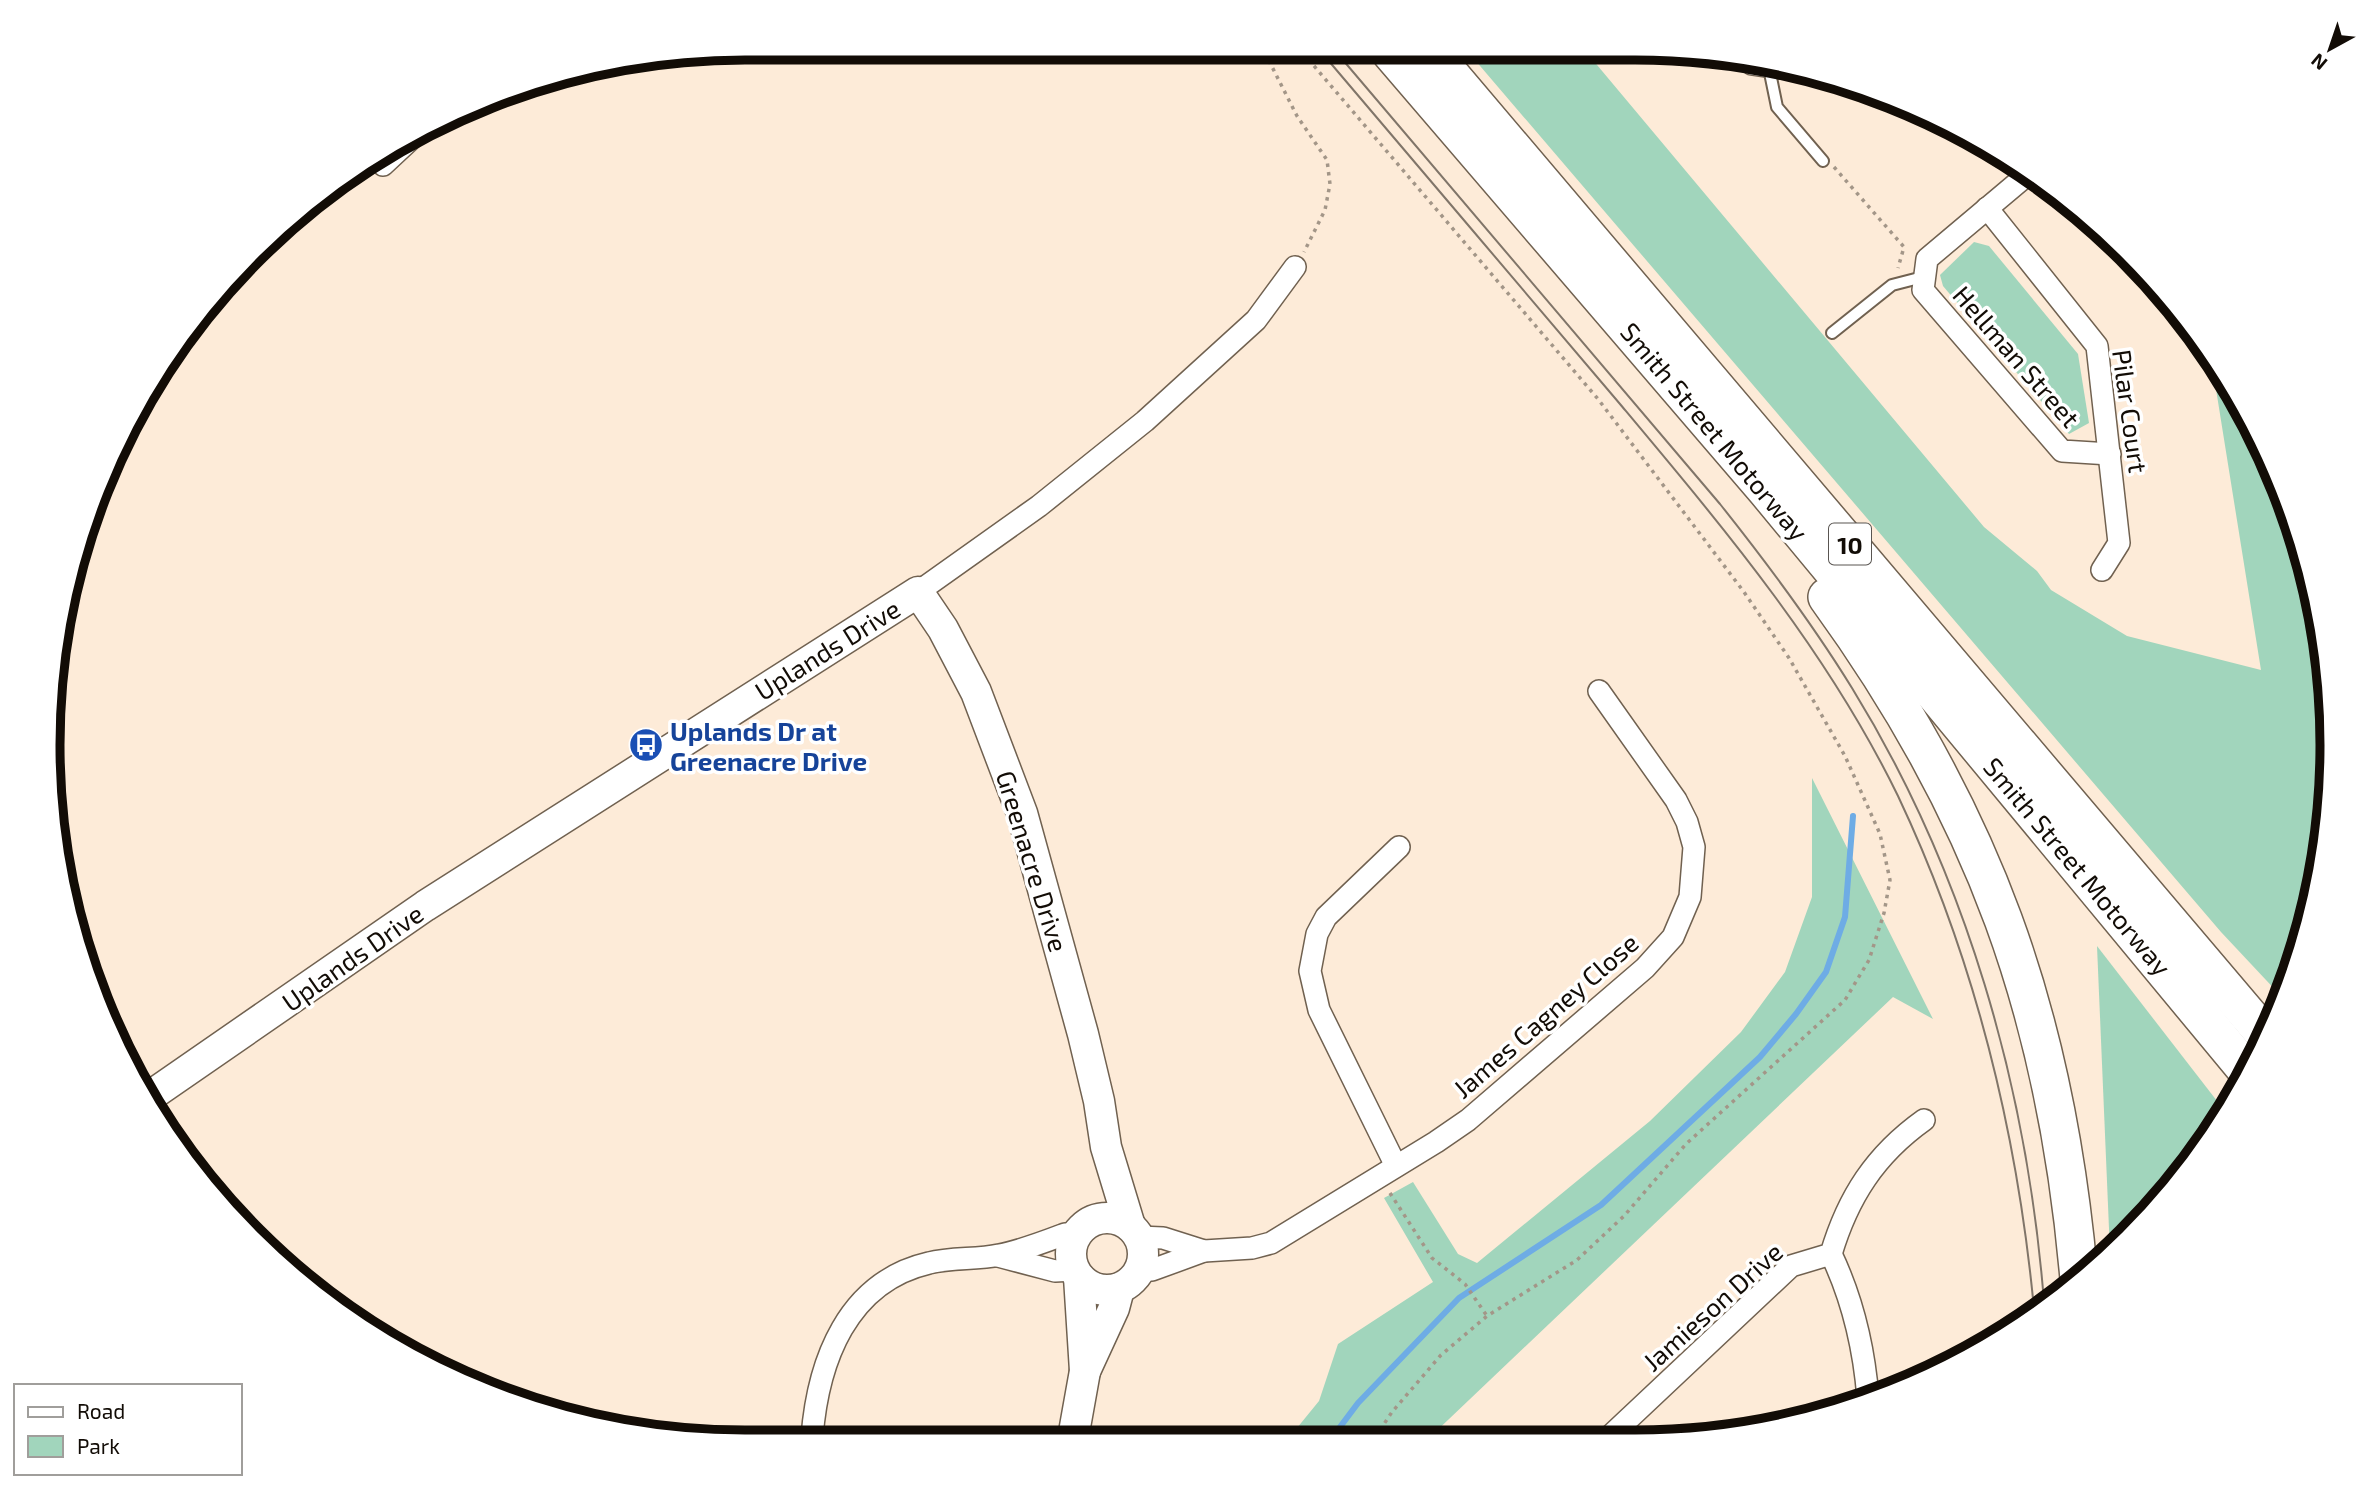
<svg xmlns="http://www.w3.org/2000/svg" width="2379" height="1489" font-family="'Exo 2',sans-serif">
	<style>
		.green { fill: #a1d5bc }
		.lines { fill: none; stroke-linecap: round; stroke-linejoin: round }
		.stream { stroke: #6eace5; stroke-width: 6 }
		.lane-casing { stroke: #706150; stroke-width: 14 }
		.street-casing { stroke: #706150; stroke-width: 24 }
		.secondary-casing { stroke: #706150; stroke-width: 33 }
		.highway-casing { stroke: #706150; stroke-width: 40 }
		.path { stroke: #a39688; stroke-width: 3.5; stroke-dasharray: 3.5 5; stroke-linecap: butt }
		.lane { stroke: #fff; stroke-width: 10 }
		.street { stroke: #fff; stroke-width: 21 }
		.secondary { stroke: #fff; stroke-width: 30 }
		.highway { stroke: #fff; stroke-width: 37 }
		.tram { stroke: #807569; stroke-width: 2 }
		.labels { text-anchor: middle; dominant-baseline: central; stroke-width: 7; stroke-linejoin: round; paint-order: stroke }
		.shield { fill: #fff; stroke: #595551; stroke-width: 2 }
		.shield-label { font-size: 24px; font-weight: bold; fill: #120c06 }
		.street-label { font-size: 26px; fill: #120c06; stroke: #fff }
		.transit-label { font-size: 26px; font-weight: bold; fill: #164399; stroke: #fff; text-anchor: start }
		.rim { fill: none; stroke: #120c06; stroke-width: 9 }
	</style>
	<rect width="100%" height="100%" fill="#fdebd8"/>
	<g class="green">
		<path d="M1469 53H1587L1984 527 2037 571 2051 590 2127 636 2261 670 2211 358 2239 396 2295 521 2326 654 2330 791 2308 925 2281 996 2221 932Z"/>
		<path d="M1974 242 1989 246 2078 354 2089 423 2069 434 1943 286 1940 275Z"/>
		<path d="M1812 778 1933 1019 1893 997 1428 1439H1288L1319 1401 1338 1344 1433 1282 1384 1198 1413 1182 1458 1254 1477 1263 1650 1121 1741 1032 1785 972 1812 897Z"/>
		<path d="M2097 946 2224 1110 2187 1169 2110 1252Z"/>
	</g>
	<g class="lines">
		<path class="stream" d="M1331 1439 1358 1403 1459 1298 1601 1205 1760 1057 1796 1014 1826 972 1845 917 1853 816"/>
		<g class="lane-casing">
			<g id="lane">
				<path d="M1769 68 1777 107 1823 161"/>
				<path d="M1832 333 1892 285 1923 277"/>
			</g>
		</g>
		<g class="street-casing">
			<g id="street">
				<path d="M1749 59 1752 64 1779 68"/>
				<path d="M383 165 413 137"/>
				<path d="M2028 174 1927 259 1923 290 2062 451 2110 454"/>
				<path d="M1987 208 2097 346 2119 543 2102 570"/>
				<path d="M918 592 1039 506 1145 421 1256 320 1295 267"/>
				<path d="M1396 1166 1319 1010 1310 971 1317 934 1326 917 1399 847"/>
				<path d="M1139 1237 1163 1238 1204 1251 1252 1248 1271 1243 1436 1142 1468 1120 1645 968 1673 937 1690 897 1694 847 1687 822 1676 800 1599 691"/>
				<path d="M1831 1254C1853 1300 1864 1348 1868 1398"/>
				<path d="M998 1256 1055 1271 1074 1270"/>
				<path d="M1140 1270H1152L1204 1251"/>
				<path d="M812 1437C818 1361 847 1282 929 1263 952 1257 976 1260 999 1255 1021 1251 1044 1242 1065 1234H1077"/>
				<path d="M1606 1440 1791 1266 1831 1254C1848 1197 1875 1155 1924 1120"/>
			</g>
		</g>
		<g class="secondary-casing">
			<g id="secondary">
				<path d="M146 1099 425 906 918 592 943 629 976 692 1022 813 1083 1034 1099 1101 1106 1147 1130 1226"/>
				<circle cx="1107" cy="1254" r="36"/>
				<path d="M1085 1371 1114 1308 1119 1289"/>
				<path d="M1073 1438 1085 1371 1079 1277"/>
			</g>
		</g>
		<g class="highway-casing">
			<g id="highway">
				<path d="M1391 53 1766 490 2248 1072"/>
				<path d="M1432 53 2266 1036"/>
				<path d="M1827 597C1984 813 2056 1014 2079 1279"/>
			</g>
		</g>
		<g class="path">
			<path d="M1265 53 1297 116 1327 160 1330 184 1325 210 1304 252"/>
			<path d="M1303 53 1598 399 1744 592 1789 658 1845 756 1880 834 1890 880 1884 913 1869 960 1845 1000 1686 1144 1624 1216 1577 1260 1487 1316 1441 1355 1392 1412 1374 1439"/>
			<path d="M1834 167 1904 247 1898 268"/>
			<path d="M1390 1193 1432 1258 1465 1284 1487 1316"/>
		</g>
		<use href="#lane" class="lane"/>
		<use href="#street" class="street"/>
		<use href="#secondary" class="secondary"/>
		<use href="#highway" class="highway"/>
		<g class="tram">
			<path d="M1322 53C1421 170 1521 287 1620 404 1723 527 1827 650 1898 796 1975 959 2017 1130 2034 1309"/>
			<path d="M1337 53 1720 504C1767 563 1812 623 1852 688 1966 873 2027 1087 2044 1302"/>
		</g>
	</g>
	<defs>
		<g id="bus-disc" transform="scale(1.75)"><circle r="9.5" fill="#1a4fb4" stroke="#fff"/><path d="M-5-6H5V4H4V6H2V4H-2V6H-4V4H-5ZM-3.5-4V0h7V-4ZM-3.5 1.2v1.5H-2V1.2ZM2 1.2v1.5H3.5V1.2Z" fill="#fff"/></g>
	</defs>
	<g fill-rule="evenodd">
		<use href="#bus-disc" x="646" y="745"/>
	</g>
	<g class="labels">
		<rect class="shield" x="1829" y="523.5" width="42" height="41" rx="5"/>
		<g class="shield-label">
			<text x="1850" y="544">10</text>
		</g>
		<g class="street-label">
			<text transform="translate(2017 356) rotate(49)">Hellman Street</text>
			<text transform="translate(2131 411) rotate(82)">Pilar Court</text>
			<text transform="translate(1715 431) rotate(50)">Smith Street Motorway</text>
			<text transform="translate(827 649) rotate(-32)">Uplands Drive</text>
			<text transform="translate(1033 861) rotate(73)">Greenacre Drive</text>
			<text transform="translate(2078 866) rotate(50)">Smith Street Motorway</text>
			<text transform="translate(352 957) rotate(-35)">Uplands Drive</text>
			<text transform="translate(1545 1015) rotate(-41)">James Cagney Close</text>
			<text transform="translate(1712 1306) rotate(-42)">Jamieson Drive</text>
		</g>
		<g class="transit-label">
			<text x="670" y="730">Uplands Dr at<tspan x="670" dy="30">Greenacre Drive</tspan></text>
		</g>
	</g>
	<path d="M0 0H2379V1489H0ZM745 60H1635A685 685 0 0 1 2320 745V745A685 685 0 0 1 1635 1430H745A685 685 0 0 1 60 745V745A685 685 0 0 1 745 60Z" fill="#fff" fill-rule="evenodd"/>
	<path class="rim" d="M745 60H1635A685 685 0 0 1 2320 745V745A685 685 0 0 1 1635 1430H745A685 685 0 0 1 60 745V745A685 685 0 0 1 745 60Z"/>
	<rect x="14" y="1384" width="228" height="91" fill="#ffffff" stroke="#a09e9b" stroke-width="2"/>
	<rect x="28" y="1407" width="35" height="10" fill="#ffffff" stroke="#a09e9b" stroke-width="2"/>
	<text x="77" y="1419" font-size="21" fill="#120c06">Road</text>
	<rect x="28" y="1436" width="35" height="21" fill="#a1d5bc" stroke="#a09e9b" stroke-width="2"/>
	<text x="77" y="1454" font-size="21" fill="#120c06">Park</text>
	<g transform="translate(2330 49) rotate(220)" stroke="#ffffff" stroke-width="5" paint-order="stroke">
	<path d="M0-5L12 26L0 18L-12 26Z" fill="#120c06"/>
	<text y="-10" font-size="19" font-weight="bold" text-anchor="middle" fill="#120c06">N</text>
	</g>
</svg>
